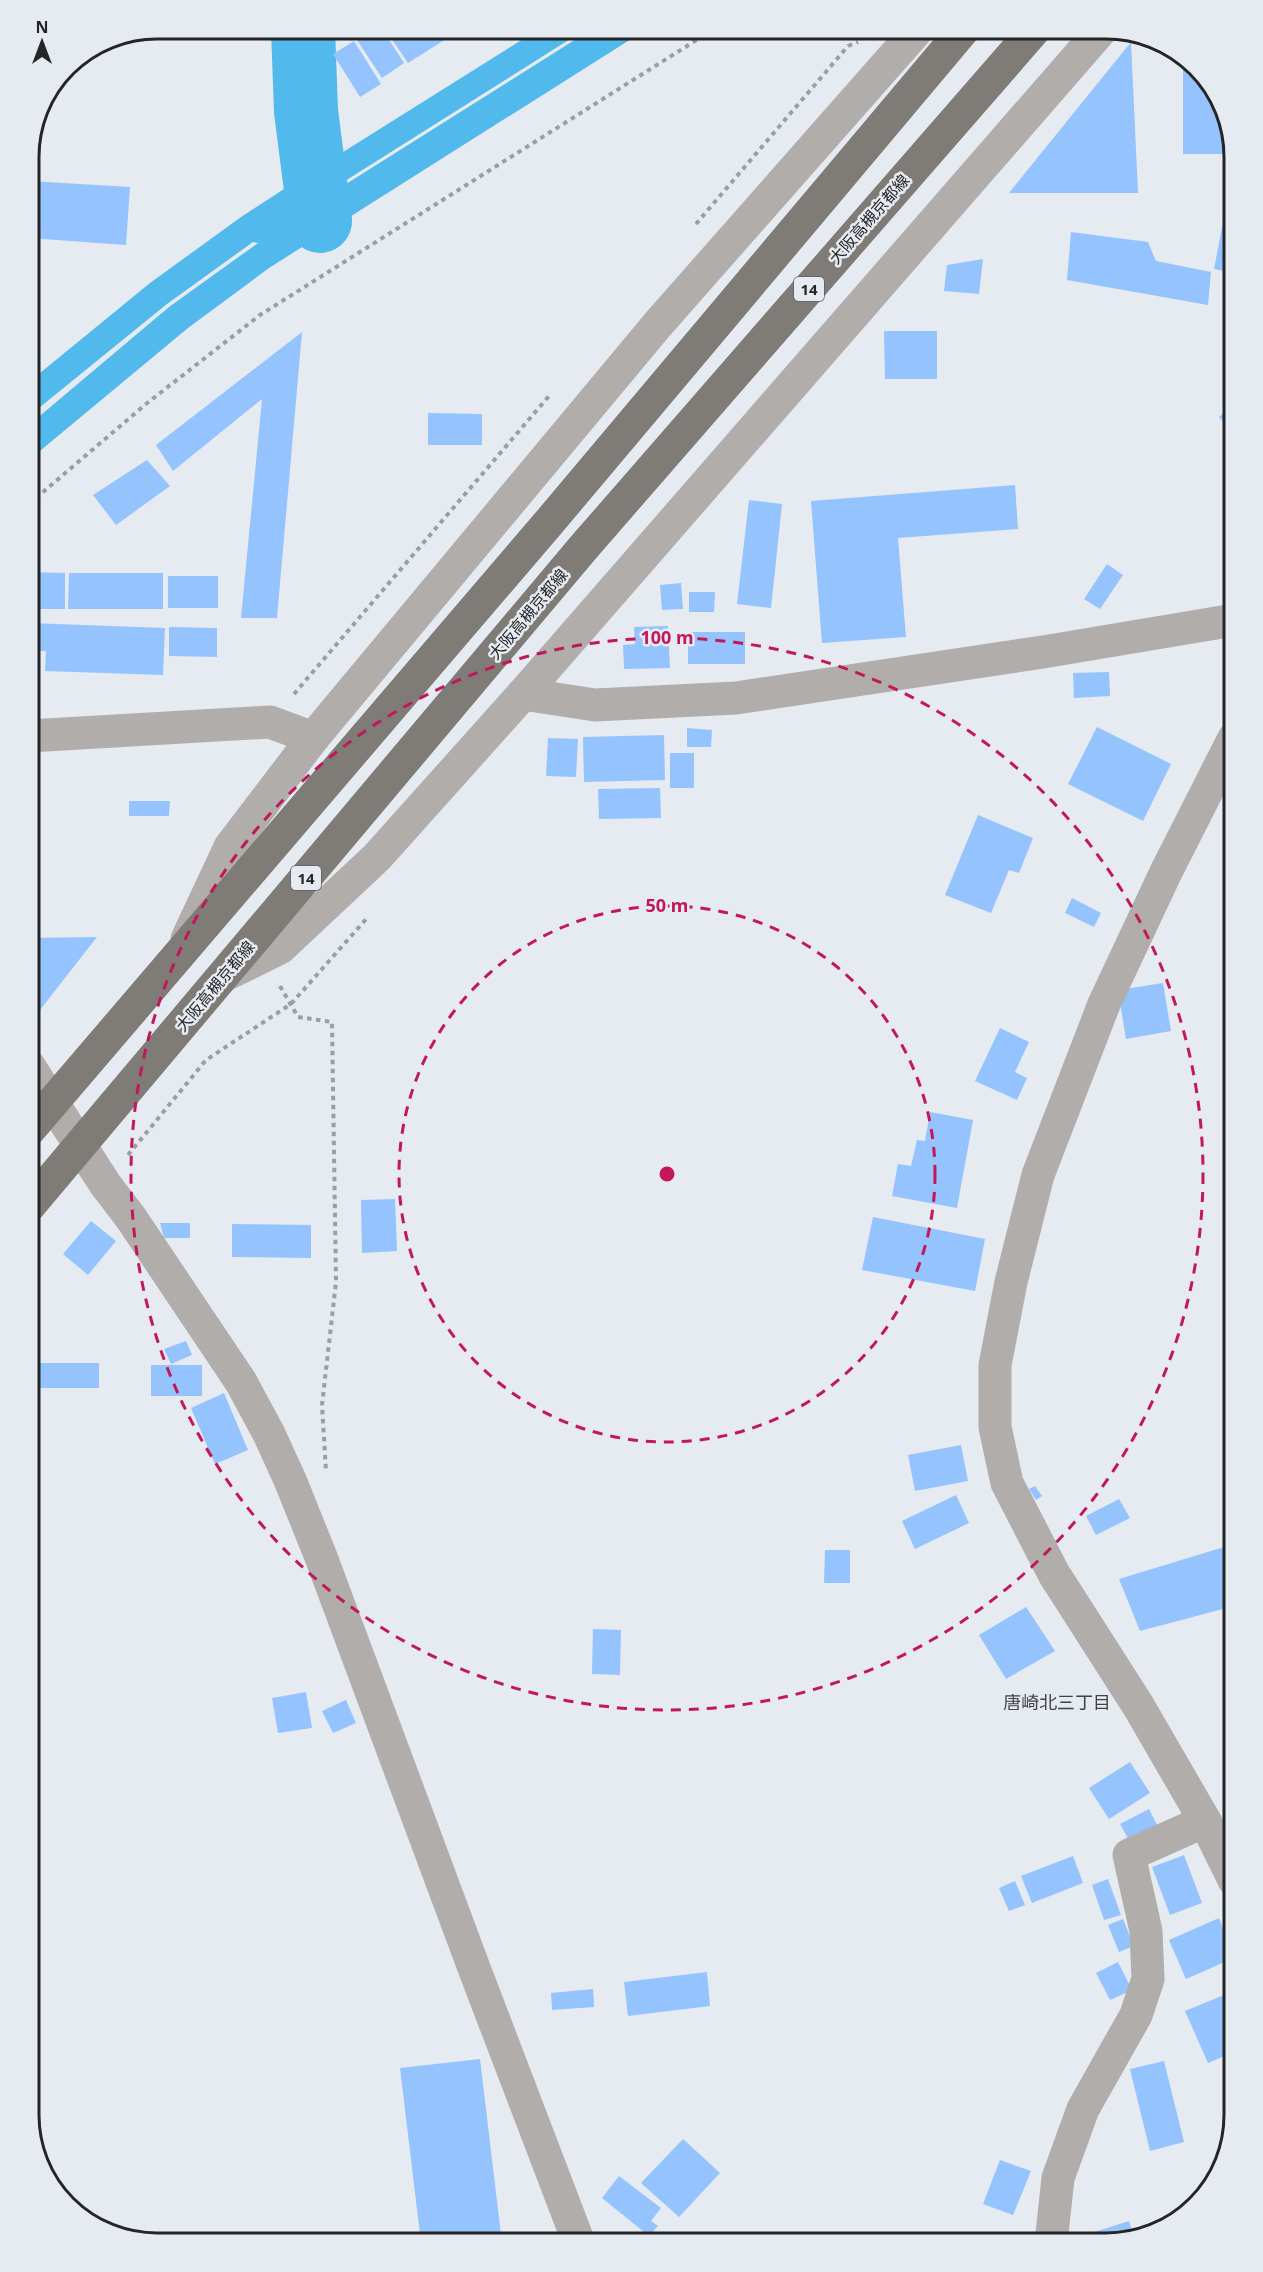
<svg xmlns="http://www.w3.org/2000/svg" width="1263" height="2272" font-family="'Noto Sans','Noto Sans JP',sans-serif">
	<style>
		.water { fill: #52b9ec }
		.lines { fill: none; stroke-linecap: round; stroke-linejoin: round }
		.river { stroke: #52b9ec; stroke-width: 64 }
		.building { fill: #95c3fd }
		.path { stroke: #9b9fa3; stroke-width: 4; stroke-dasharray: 4.5 4.5; stroke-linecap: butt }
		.street { stroke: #b0adab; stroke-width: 33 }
		.primary { stroke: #7f7b76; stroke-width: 33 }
		.ring { fill: none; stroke: #c2185b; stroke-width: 3; stroke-dasharray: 10 8 }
		.labels { text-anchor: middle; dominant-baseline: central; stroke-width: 5; stroke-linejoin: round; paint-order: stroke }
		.shield { fill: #e6ebf1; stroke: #5e6064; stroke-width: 1.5 }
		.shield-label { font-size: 15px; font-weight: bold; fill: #232527 }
		.street-label { font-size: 16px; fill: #232527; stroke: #e6ebf1 }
		.neighbourhood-label { font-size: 18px; fill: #404449; stroke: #e6ebf1 }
		.rim { fill: none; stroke: #232527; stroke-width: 3 }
		.centre { fill: #c2185b; stroke: #e6ebf1; stroke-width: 3 }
		.ring-label { font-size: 18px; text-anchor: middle; font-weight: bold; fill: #c2185b; stroke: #e6ebf1; stroke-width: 5; stroke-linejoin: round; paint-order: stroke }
	</style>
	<rect width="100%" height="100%" fill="#e6ebf1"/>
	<path class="water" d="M539 29H586L326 193 327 196 592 29H647L269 268 188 328 29 460V425L169 307 258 243 253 242 167 304 29 416V382L150 283 241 217 301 178 302 172 314 164 316 169Z"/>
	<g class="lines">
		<path class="river" d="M303 29 306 111 320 221"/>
	</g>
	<g class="building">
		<path d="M157 28 242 29V39L121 37Z"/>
		<path d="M375 29H382L404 63 382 78 357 40Z"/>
		<path d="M385 29H450L454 34 408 63Z"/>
		<path d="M354 41 381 84 360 97 333 54Z"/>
		<path d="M1131 42 1138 193H1009Z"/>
		<path d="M1183 64H1189L1221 101 1234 154H1183Z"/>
		<path d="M29 181 130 187 126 245 29 238Z"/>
		<path d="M1225 212 1234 214V273L1214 269Z"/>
		<path d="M1071 232 1148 242 1156 261 1211 272 1208 305 1067 280Z"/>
		<path d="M983 259 979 294 944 291 947 265Z"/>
		<path d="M884 331H937V379H885Z"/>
		<path d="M302 332 277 618H241L262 399 173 471 156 445Z"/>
		<path d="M1234 403V434L1219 417Z"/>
		<path d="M428 413 482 414V445H428Z"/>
		<path d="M147 460 170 486 116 525 93 495Z"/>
		<path d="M1015 485 1018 529 898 538 906 637 822 643 811 501Z"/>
		<path d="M749 500 782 504 771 608 737 604Z"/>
		<path d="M1107 564 1123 575 1100 609 1084 599Z"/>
		<path d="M29 572 65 573V609H29Z"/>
		<path d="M69 573H163V609H68Z"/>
		<rect x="168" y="576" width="50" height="32"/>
		<path d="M681 583 683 609 662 610 660 585Z"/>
		<path d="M689 592H715L714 612H689Z"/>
		<path d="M29 623 165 628 163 675 45 671 46 651H29Z"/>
		<path d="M668 626 670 668 624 669 623 645 635 644 634 627Z"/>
		<path d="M169 627 217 628V657L169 656Z"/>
		<rect x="688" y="632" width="57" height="32"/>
		<path d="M1109 672 1110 696 1074 698 1073 673Z"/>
		<path d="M1097 727 1171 764 1143 821 1068 784Z"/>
		<path d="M687 728 712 730 711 747H687Z"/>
		<path d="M664 735 665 780 584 782 583 737Z"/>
		<path d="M548 738 578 739 576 777 546 776Z"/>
		<rect x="670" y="753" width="24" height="35"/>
		<path d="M660 788 661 818 599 819 598 789Z"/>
		<path d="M129 801H170L169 816H129Z"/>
		<path d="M978 815 1033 838 1019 873 1009 870 991 913 945 895Z"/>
		<path d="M1072 898 1101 913 1094 927 1065 913Z"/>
		<path d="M97 937 29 1024V938Z"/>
		<path d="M1163 983 1171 1031 1126 1039 1118 990Z"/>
		<path d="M1000 1028 1029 1042 1015 1072 1027 1078 1017 1100 975 1081Z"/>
		<path d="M930 1112 973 1120 957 1208 892 1196 898 1164 911 1166 917 1140 925 1141Z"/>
		<path d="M395 1199 397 1251 362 1253 361 1200Z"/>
		<path d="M873 1217 985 1239 975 1291 862 1270Z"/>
		<path d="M91 1221 116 1241 88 1275 63 1254Z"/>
		<path d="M160 1223H190V1238H164Z"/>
		<path d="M232 1224 311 1225V1258L232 1257Z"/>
		<path d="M186 1341 192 1355 171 1364 164 1349Z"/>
		<rect x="29" y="1363" width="70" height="25"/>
		<rect x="151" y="1365" width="51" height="31"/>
		<path d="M224 1393 248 1450 215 1464 191 1408Z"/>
		<path d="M961 1445 968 1481 915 1491 908 1455Z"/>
		<path d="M1035 1486 1042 1496 1036 1500 1029 1489Z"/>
		<path d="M956 1495 969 1523 915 1549 902 1521Z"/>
		<path d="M1119 1499 1130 1518 1096 1535 1086 1516Z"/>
		<path d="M1234 1544V1606L1140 1631 1119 1579Z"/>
		<path d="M825 1550H850V1583H824Z"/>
		<path d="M1026 1607 1055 1651 1006 1679 979 1635Z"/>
		<path d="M593 1629 621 1630 620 1675 592 1674Z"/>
		<path d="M306 1692 312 1728 278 1733 272 1698Z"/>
		<path d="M346 1700 356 1723 333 1733 322 1711Z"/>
		<path d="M1130 1762 1150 1793 1109 1819 1089 1788Z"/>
		<path d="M1149 1809 1158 1827 1130 1842 1120 1824Z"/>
		<path d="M1184 1855 1202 1903 1170 1915 1152 1867Z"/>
		<path d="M1073 1856 1083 1883 1032 1903 1021 1876Z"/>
		<path d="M1108 1879 1121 1915 1104 1920 1092 1885Z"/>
		<path d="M1015 1881 1025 1905 1009 1911 999 1888Z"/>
		<path d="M1219 1918 1234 1958 1186 1979 1169 1940Z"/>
		<path d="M1123 1919 1134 1946 1119 1952 1108 1925Z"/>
		<path d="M1118 1962 1132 1990 1110 2000 1096 1973Z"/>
		<path d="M707 1972 710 2006 628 2016 624 1982Z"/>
		<path d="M593 1989 594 2007 552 2010 551 1993Z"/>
		<path d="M1234 1991V2052L1208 2063 1185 2011Z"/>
		<path d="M480 2059 502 2243H421L400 2068Z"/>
		<path d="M1164 2061 1184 2142 1150 2151 1130 2069Z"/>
		<path d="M683 2139 720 2173 679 2217 641 2183Z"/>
		<path d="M1000 2160 1031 2171 1013 2215 983 2204Z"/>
		<path d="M619 2176 661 2208 651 2221 658 2226 649 2236 602 2198Z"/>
		<path d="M1129 2221 1134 2237 1106 2244 1091 2243 1088 2234Z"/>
	</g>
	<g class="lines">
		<g class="path">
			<path d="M858 29 867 35"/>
			<path d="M696 224 848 46 858 42"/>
			<path d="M29 504 146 404 260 315 714 29"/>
			<path d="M294 694 549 396"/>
			<path d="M280 986 298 1017 332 1022 336 1282 322 1405 326 1471"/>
			<path d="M128 1155 206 1060 291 1004 368 917"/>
		</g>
		<g class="street">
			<path d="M523 694 595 705 736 698 1043 652 1234 620"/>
			<path d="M29 736 270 722 313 738"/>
			<path d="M187 939 230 847 313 738 658 324 918 29"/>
			<path d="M225 975 280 948 377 857 523 694 1102 29"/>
			<path d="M29 1066 105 1184 131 1218 241 1382 269 1434 290 1480 321 1557 474 1968 579 2243"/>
			<path d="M1234 1880 1205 1821 1139 1707 1054 1574 1007 1483 995 1427V1365L1011 1282 1038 1175 1104 1004 1166 872 1234 738"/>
			<path d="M1051 2243 1058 2178 1083 2109 1136 2015 1148 1979 1146 1931 1129 1855 1205 1821"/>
		</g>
		<g class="primary">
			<path d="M29 1130 551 520 964 29"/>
			<path d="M29 1206 583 548 1035 29"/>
		</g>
	</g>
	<g class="ring">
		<circle cx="667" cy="1174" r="268"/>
		<circle cx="667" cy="1174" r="536"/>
	</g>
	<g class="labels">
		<g class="shield">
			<rect x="794" y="277" width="30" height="24" rx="4.5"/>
			<rect x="291" y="866" width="30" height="24" rx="4.5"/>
		</g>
		<g class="shield-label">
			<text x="809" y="289">14</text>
			<text x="306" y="878">14</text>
		</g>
		<g class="street-label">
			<text transform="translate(869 219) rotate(-49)">大阪高槻京都線</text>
			<text transform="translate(528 614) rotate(-50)">大阪高槻京都線</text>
			<text transform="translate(215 986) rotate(-50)">大阪高槻京都線</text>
		</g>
		<g class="neighbourhood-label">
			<text x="1057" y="1702">唐崎北三丁目</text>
		</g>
	</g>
	<path d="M0 0H1263V2272H0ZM157 39H1106A118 118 0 0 1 1224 157V2115A118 118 0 0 1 1106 2233H157A118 118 0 0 1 39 2115V157A118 118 0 0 1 157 39Z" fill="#e6ebf1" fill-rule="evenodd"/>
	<path class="rim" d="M157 39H1106A118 118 0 0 1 1224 157V2115A118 118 0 0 1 1106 2233H157A118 118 0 0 1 39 2115V157A118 118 0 0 1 157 39Z"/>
	<circle cx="667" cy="1174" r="9" class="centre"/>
	<g class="ring-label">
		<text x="667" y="644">100 m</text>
		<text x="667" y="912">50 m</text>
	</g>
	<g transform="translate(42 42)" stroke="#e6ebf1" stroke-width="4.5" paint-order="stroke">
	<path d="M0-4.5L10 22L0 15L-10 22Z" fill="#232527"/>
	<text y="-9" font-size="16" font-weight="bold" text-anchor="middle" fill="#232527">N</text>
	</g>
</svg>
